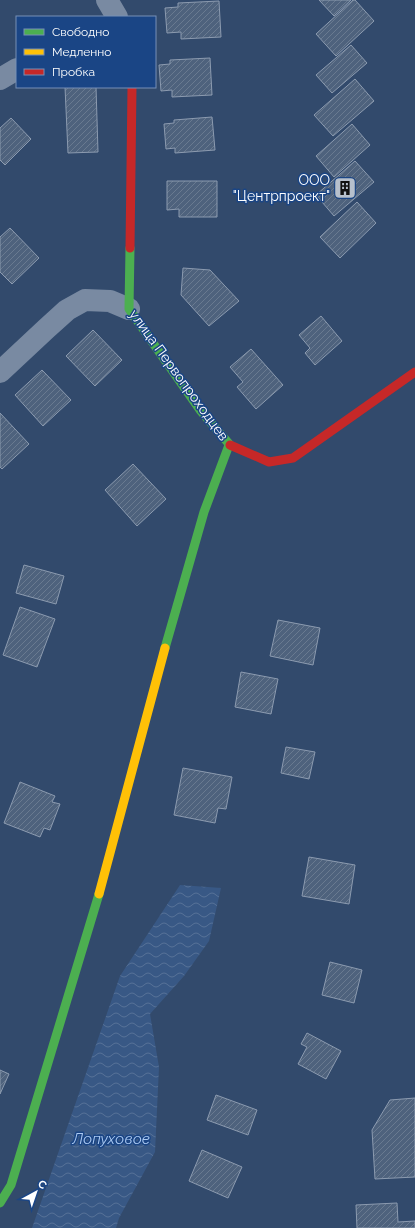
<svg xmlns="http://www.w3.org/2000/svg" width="415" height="1228" font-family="Raleway,sans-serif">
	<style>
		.water { fill: url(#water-waves) }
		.building { fill: url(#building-hatch); stroke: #8c9bb0 }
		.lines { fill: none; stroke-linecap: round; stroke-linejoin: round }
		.street { stroke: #798aa2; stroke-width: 22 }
		.fast { stroke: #4caf50; stroke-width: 9 }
		.slow { stroke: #ffc107; stroke-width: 9 }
		.jam { stroke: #c62828; stroke-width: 9 }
		.labels { text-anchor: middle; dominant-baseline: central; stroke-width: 3; stroke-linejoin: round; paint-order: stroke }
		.poi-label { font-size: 14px; fill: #fff; stroke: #1a4585; text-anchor: end }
		.street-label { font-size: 14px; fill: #fff; stroke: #1a4585 }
		.water-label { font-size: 15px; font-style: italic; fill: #abcaf3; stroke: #1a4585 }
	</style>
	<defs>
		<pattern id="water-waves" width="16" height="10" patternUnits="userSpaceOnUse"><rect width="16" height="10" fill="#385885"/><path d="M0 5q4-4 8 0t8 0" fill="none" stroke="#567197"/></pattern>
		<pattern id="building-hatch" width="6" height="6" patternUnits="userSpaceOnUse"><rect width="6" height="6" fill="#4e627d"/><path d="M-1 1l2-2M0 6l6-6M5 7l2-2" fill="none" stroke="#697a90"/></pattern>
	</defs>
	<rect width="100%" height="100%" fill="#324a6c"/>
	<path class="water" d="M180 885 221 888 209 941 184 976 150 1014 159 1067 155 1152 119 1218 116 1228H32L120 976Z"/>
	<g class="building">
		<path d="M319 0H351L334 16Z"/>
		<path d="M353 0H355L374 21 336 56 316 34Z"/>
		<path d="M219 1 221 37 181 39V32L167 33 165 8 178 7V3Z"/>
		<path d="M351 45 367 63 332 93 316 75Z"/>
		<path d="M210 58 212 95 172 97V90L161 91 159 65 170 64V60Z"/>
		<path d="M355 79 374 101 333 136 314 115Z"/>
		<path d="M65 87H96L98 152 68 153Z"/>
		<path d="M212 117 215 150 175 153V148L166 149 164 124 174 123V120Z"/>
		<path d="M11 118 31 139 5 165 0 160V128Z"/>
		<path d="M352 124 370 145 334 177 316 156Z"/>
		<path d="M355 161 374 182 334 216 316 195Z"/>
		<path d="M167 181H217V217H179V209L167 210Z"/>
		<path d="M357 202 376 223 340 258 320 237Z"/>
		<path d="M10 228 39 258 12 284 0 272V237Z"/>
		<path d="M183 268 210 270 239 301 209 326 181 295Z"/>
		<path d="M321 316 342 341 315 365 305 353 310 348 299 335Z"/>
		<path d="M93 330 122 360 95 386 66 356Z"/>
		<path d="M251 349 283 385 256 409 237 387 243 382 230 367Z"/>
		<path d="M42 370 71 400 43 426 15 395Z"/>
		<path d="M0 413 29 444 2 469 0 467Z"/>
		<path d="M133 464 166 499 137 526 105 490Z"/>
		<path d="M24 565 64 576 56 604 16 593Z"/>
		<path d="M20 607 55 619 37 667 3 655Z"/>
		<path d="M278 620 320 628 313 665 270 656Z"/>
		<path d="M241 672 278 679 271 714 235 707Z"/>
		<path d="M286 747 315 752 309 779 281 773Z"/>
		<path d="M183 768 232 777 226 809 218 808 215 823 174 815Z"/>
		<path d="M20 782 55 796 52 802 60 804 50 830 44 828 40 837 4 823Z"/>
		<path d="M309 857 355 865 349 904 302 896Z"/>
		<path d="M330 962 362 970 354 1003 322 995Z"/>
		<path d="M307 1033 341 1051 326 1079 298 1064 307 1047 301 1044Z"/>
		<path d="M0 1070 9 1074 0 1094Z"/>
		<path d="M216 1095 257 1110 248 1135 207 1120Z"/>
		<path d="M415 1098V1177L375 1179 372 1130 390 1100Z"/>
		<path d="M202 1150 242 1167 228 1198 189 1181Z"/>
		<path d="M397 1203 398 1222 415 1221V1228H357L356 1205Z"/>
	</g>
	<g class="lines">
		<g class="street">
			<path d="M107 0 117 17"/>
			<path d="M0 79 17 69"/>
			<path d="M0 372 46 329 67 310 85 300 110 301 129 309"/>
		</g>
		<g class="fast">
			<path d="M130 248 129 309 200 410 230 445"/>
			<path d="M165 648 204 512 229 445"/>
			<path d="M0 1203 11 1185 99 894"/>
		</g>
		<path class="slow" d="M99 894 165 648"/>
		<g class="jam">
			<path d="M130 248 132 87"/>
			<path d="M230 445 269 462 293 458 415 372"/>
		</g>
	</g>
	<defs>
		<g id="building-square" transform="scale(1.15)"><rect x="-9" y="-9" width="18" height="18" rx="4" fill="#b7c0cc" stroke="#1a4585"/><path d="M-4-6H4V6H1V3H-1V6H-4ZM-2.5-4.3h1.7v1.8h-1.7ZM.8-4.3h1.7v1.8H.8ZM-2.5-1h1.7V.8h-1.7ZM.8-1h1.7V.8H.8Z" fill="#111"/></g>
	</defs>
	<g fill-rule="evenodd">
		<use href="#building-square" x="345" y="188"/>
	</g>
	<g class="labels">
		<g class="poi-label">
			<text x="330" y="180">ООО<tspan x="330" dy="16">"Центрпроект"</tspan></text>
		</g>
		<g class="street-label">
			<text transform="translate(179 375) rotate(54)">улица Первопроходцев</text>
		</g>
		<g class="water-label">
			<text x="111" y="1139">Лопуховое</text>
		</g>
	</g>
	<rect x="16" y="16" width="140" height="72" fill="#1a4585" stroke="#768fb6"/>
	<rect x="24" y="29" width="20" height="6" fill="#4caf50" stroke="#768fb6"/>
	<text x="52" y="36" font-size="12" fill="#ffffff">Свободно</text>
	<rect x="24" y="49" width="20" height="6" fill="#ffc107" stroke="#768fb6"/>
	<text x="52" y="56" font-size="12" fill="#ffffff">Медленно</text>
	<rect x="24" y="69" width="20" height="6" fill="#c62828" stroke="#768fb6"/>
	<text x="52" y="76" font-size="12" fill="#ffffff">Пробка</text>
	<g transform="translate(36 1192) rotate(40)" stroke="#1a4585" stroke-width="3" paint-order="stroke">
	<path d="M0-3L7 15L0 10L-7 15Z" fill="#ffffff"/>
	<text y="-6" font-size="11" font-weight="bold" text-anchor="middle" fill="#ffffff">С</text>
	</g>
</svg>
